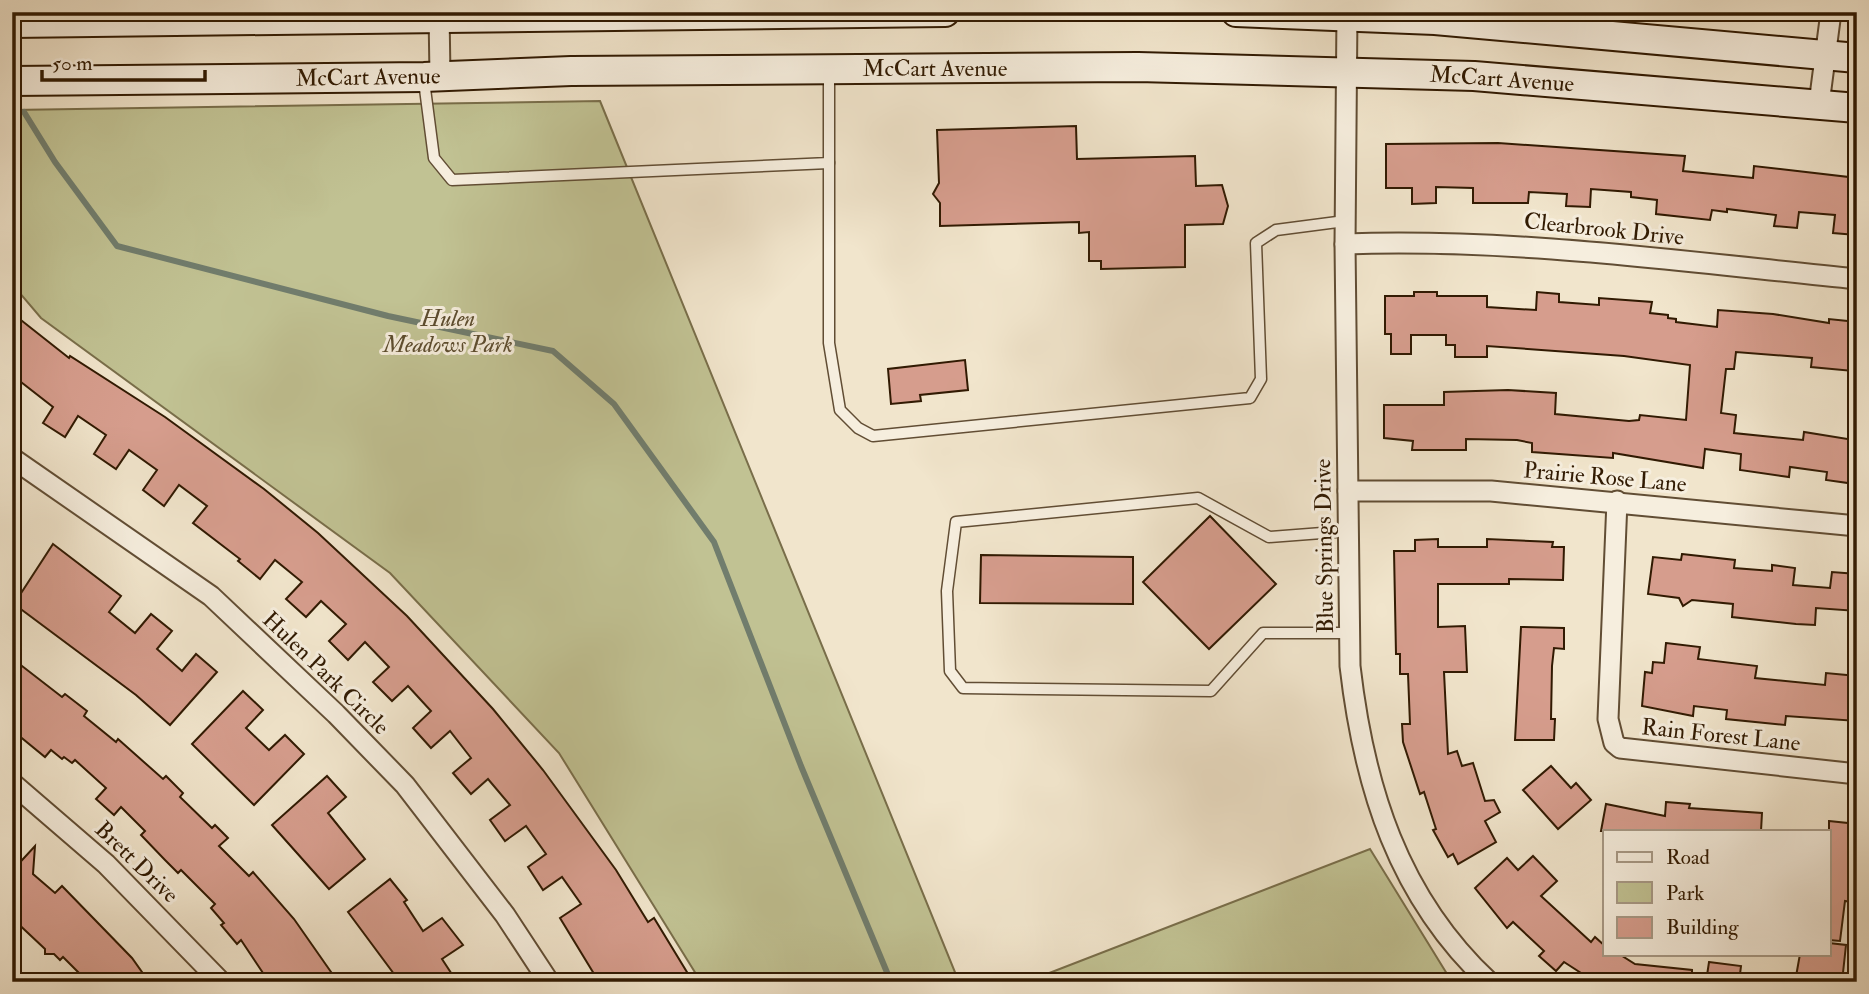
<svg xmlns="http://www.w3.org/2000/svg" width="1869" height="994" font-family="'IM FELL Double Pica',serif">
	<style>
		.green { fill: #c1c293; stroke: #796e4a; stroke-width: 2 }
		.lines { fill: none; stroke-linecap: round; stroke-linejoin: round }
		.stream { stroke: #717d6d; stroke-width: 6 }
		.building { fill: #d69d8d; stroke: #311a02; stroke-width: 2 }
		.service-casing { stroke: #614d34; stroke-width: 13 }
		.minor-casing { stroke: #614d34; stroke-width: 23 }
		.secondary-casing { stroke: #311a02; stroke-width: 32 }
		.service { stroke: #f6eede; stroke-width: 10 }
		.minor { stroke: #f6eede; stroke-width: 19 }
		.secondary { stroke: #f6eede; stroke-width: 28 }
		.labels { text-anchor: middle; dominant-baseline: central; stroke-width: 6; stroke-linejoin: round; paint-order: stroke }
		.street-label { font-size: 23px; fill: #311a02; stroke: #f6eede }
		.park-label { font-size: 23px; font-style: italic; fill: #5c4c2e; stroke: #f6eede }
	</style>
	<rect width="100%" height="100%" fill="#f1e5cc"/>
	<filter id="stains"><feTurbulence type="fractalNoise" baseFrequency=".00286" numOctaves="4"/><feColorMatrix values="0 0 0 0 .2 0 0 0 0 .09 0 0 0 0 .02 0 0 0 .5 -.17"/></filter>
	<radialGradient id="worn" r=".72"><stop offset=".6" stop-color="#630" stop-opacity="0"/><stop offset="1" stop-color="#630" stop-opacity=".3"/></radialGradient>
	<g class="green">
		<path d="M600 101 959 982H701L559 753 390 573 41 318 12 284V110Z"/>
		<path d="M1370 849 1452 982H1026Z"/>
	</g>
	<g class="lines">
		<path class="stream" d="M24 112 55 162 117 246 388 316 553 351 614 404 714 542 801 766 891 982"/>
	</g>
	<g class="building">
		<path d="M1076 126 1077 159 1195 156 1196 186 1222 185 1228 206 1223 224 1185 225V267L1101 269V261H1089V232L1079 233V222L940 226V203L933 194 939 183 937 130Z"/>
		<path d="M1498 143 1685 156 1683 171 1753 178 1754 166 1857 178 1856 235 1833 233 1835 215 1799 212 1797 228 1774 226 1776 215 1727 209V212L1712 210 1710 220 1656 214 1657 200 1631 197V192L1591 189 1590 207 1566 206 1567 194 1529 192 1528 203H1473V188L1436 187V203L1412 204V188H1386V144Z"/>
		<path d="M1414 292H1437V296H1487V307L1536 310 1537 292 1559 294V302L1599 305V298L1652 302 1650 313 1668 315V318L1676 319V322L1717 327 1718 310 1773 314 1829 323V319L1857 322 1853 371 1811 367 1812 358 1736 352 1734 369H1726L1721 413 1736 415 1734 433 1803 440 1804 432 1854 440 1848 483 1826 480 1827 472 1790 467 1789 477 1740 470 1741 454 1705 449 1703 468 1613 453V458L1532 452V443L1517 440 1466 439V450H1412L1413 441 1384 438V405H1444V392L1508 390 1556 393 1555 414 1629 421 1639 420 1640 415 1686 420 1690 365 1624 356 1487 346V357H1455V345H1446V335H1411V354H1391V334H1385V296H1414Z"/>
		<path d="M12 313 69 358 70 356 165 417 264 489 318 533 407 616 493 709 543 770 616 870 648 922 654 918 693 982H599L560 918 581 904 562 877 543 890 528 867 546 854 526 826 505 841 490 820 510 805 488 779 471 794 453 773 471 758 450 731 431 748 413 728 431 711 408 686 392 701 373 682 389 667 365 642 348 660 329 641 346 624 321 601 306 617 286 599 302 582 275 560 260 579 238 561 240 559 193 523 207 506 179 485 164 506 143 490 157 470 129 450 116 469 94 454 106 435 78 416 65 437 43 423 53 407 12 375Z"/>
		<path d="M965 360 968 390 920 395 921 401 891 404 888 369Z"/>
		<path d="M1210 516 1276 584 1209 649 1143 582Z"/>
		<path d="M1438 539V547H1487V539L1553 542 1552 547H1564L1563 580 1509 579V584H1438V627L1465 626 1467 672H1444L1448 754 1457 751 1462 766 1473 763 1485 801 1494 800 1500 812 1485 821 1496 842 1458 864 1453 854 1448 857 1433 830 1436 829 1424 792 1420 794 1403 742 1402 724H1410L1408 674H1400V654H1396L1394 551H1415V540Z"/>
		<path d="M53 544 121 596 109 612 135 633 151 614 172 631 157 649 182 671 196 654 217 672 170 725 136 695 14 604Z"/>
		<path d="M1682 554 1735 560 1734 568 1772 571V565L1795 568 1793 585 1830 588 1832 572 1857 574V611L1816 608 1815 625 1796 624 1732 617 1733 604 1692 600 1683 606 1679 598 1648 594 1653 557 1681 560Z"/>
		<path d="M981 555 1133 557V604L980 603Z"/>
		<path d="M1521 627 1564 628V649L1554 648 1552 666 1551 719H1555L1554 740H1515Z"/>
		<path d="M1666 643 1700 647 1698 659 1757 666 1755 678 1825 685 1826 673 1857 676V721L1786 716 1785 725 1726 719 1727 710 1694 706 1693 716 1642 706 1645 672 1652 673 1653 662 1664 663Z"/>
		<path d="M22 666 62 697 65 694 87 711 84 716 116 742 118 739 163 779 166 776 183 793 180 797 212 828 215 825 228 838 219 846 249 876 253 872 294 919 338 982H269L241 940 237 944 221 925 224 923 211 908 215 904 181 870 178 873 165 860 141 835 145 831 121 807 114 815 96 799 106 788 75 760 72 763 64 757 62 759 51 750 45 757 12 730V678Z"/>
		<path d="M243 691 263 710 246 728 269 750 285 735 304 754 254 805 192 744Z"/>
		<path d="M1551 766 1571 788 1576 783 1591 800 1558 829 1523 790Z"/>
		<path d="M327 776 346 797 328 813 365 859 329 889 272 825Z"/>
		<path d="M1666 802 1690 804 1689 808 1762 813 1761 831H1601L1606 804 1665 816Z"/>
		<path d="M1829 821 1857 824 1851 902 1845 901 1840 941 1829 940Z"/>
		<path d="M35 846 33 874 55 893 62 886 132 958 149 982H88L63 957 60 960 54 954H45V949L12 918V871Z"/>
		<path d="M1533 856 1557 881 1541 896 1591 942 1595 937 1605 946V954H1619L1635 964 1692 970V982H1595L1564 962 1556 971 1539 956 1544 951 1513 922 1507 928 1475 888 1507 858 1518 870Z"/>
		<path d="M390 879 407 900 404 902 423 931 442 918 463 945 442 959 457 982H400L348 912Z"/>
		<path d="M1829 943 1846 945 1842 982H1795L1800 954H1829Z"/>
		<path d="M1709 962 1741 966 1739 982H1706Z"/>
	</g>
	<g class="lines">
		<g class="service-casing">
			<g id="service">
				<path d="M424 81 434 158 452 180 829 163V71"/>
				<path d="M829 163V343L840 410 858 428 873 436 1250 398 1261 379 1256 243 1276 230 1345 221"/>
				<path d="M1348 531 1269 537 1198 498 956 522 947 591 950 671 963 688 1211 691 1263 633H1350"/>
			</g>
		</g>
		<g class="minor-casing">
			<g id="minor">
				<path d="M439 12 440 76"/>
				<path d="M1347 12 1345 244 1350 666C1364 787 1398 897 1489 982"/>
				<path d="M1819 104 1831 12"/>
				<path d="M1345 244C1516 238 1686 262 1857 279"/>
				<path d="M12 458 211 596 336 714 405 785 505 915 549 982"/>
				<path d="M1348 491H1491L1857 526"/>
				<path d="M1617 501 1608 719 1614 743 1620 748 1857 774"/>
				<path d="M12 783 106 864 221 982"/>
			</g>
		</g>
		<g class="secondary-casing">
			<g id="secondary">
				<path d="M1236 12 1435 20 1857 58"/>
				<path d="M12 23 945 12"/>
				<path d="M12 81 424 77 571 71 1138 67 1474 76 1857 108"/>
			</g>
		</g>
		<use href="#service" class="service"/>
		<use href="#minor" class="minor"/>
		<use href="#secondary" class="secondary"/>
	</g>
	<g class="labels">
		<g class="street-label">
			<text x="935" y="68">McCart Avenue</text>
			<text transform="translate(368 77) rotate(-1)">McCart Avenue</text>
			<text transform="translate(1502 79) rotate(4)">McCart Avenue</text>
			<text transform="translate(1604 229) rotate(6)">Clearbrook Drive</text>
			<text transform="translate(1605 477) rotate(5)">Prairie Rose Lane</text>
			<text transform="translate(1324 546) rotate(-91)">Blue Springs Drive</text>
			<text transform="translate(326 673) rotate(44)">Hulen Park Circle</text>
			<text transform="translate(1721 735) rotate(6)">Rain Forest Lane</text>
			<text transform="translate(137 862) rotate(44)">Brett Drive</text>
		</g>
		<g class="park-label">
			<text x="448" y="318">Hulen<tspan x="448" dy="26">Meadows Park</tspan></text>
		</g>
	</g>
	<rect width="1869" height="994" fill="none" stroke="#f1e5cc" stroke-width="42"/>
	<rect x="14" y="14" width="1841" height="966" fill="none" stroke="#311a02" stroke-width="3.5"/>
	<rect x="21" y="21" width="1827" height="952" fill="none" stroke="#311a02" stroke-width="2"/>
	<rect x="1603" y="830" width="228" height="126" fill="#f6eede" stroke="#a79986" stroke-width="2"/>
	<rect x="1617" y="852" width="35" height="10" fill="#f6eede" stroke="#a79986" stroke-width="2"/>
	<text x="1666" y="864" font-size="21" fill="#311a02">Road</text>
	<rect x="1617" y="882" width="35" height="21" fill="#c1c293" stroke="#a79986" stroke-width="2"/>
	<text x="1666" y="900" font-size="21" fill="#311a02">Park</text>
	<rect x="1617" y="917" width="35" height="21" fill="#d69d8d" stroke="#a79986" stroke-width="2"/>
	<text x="1666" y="934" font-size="21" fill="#311a02">Building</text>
	<path d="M42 70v10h163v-10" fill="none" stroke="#311a02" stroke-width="3.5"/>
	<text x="52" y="70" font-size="21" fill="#311a02" stroke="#f6eede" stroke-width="5" paint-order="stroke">50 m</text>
	<rect width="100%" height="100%" filter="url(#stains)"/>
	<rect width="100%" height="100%" fill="url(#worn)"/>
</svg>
